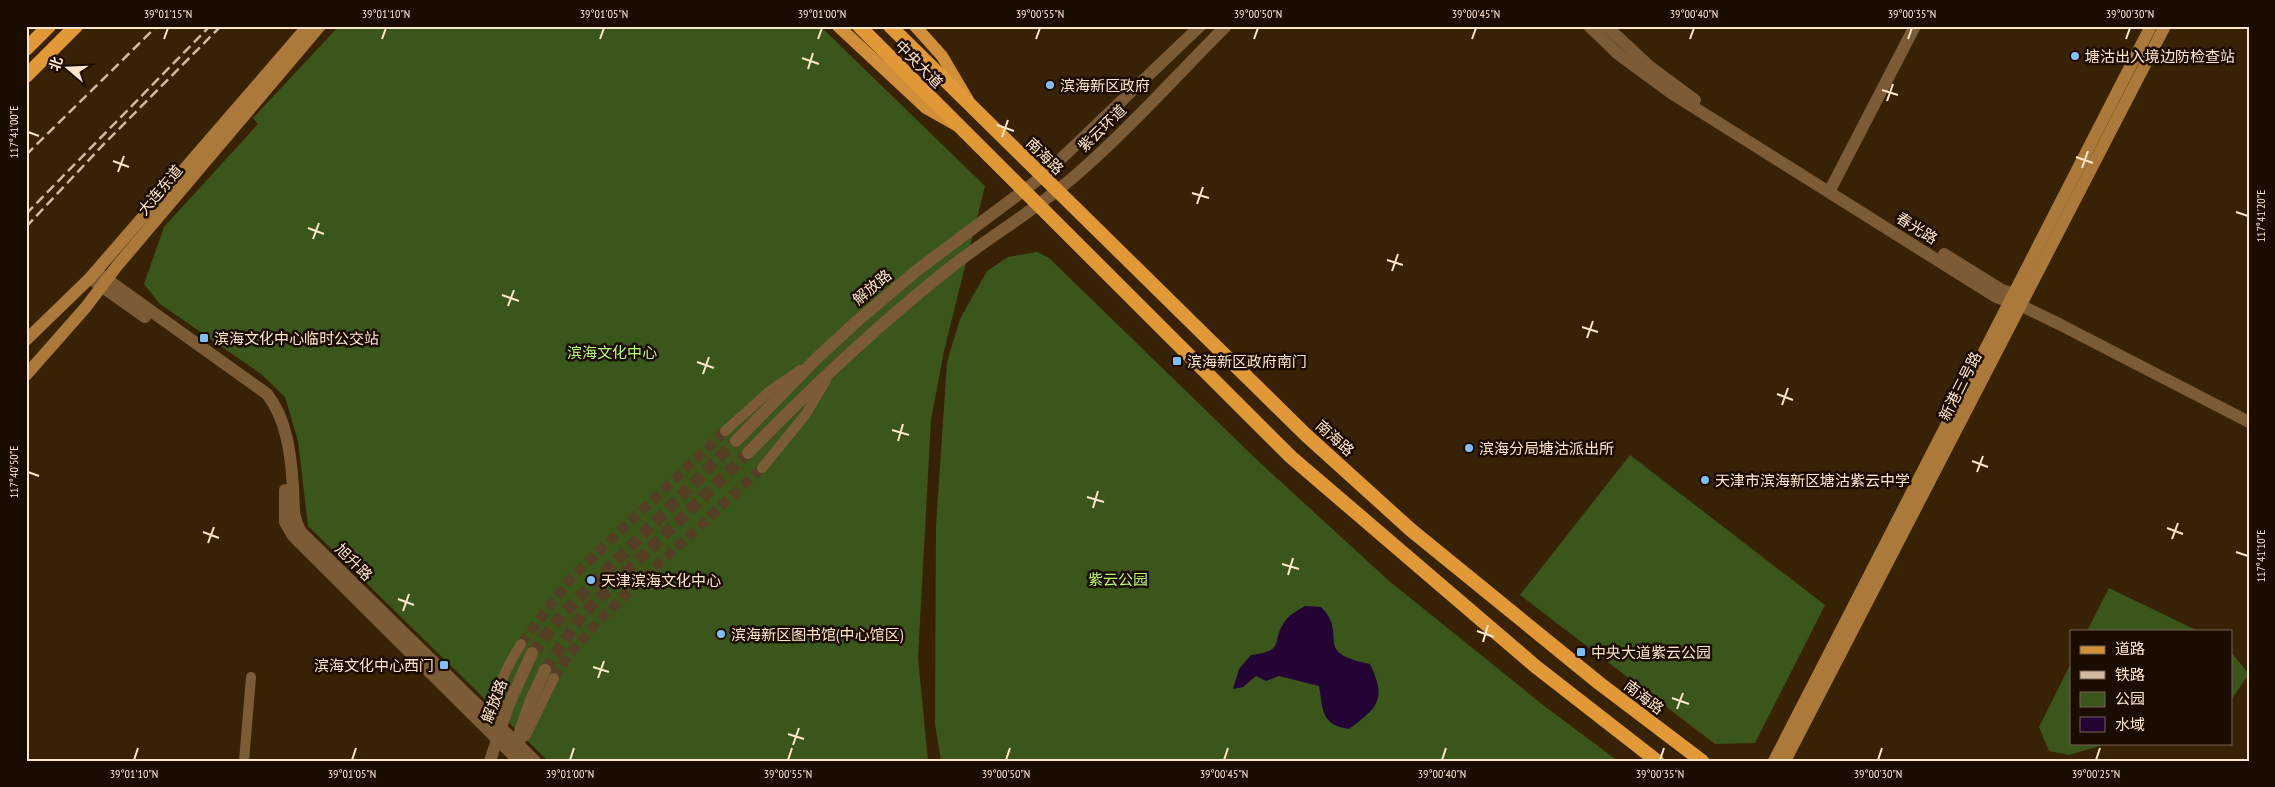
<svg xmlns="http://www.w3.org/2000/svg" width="2275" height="787" font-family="'PT Sans Narrow','Noto Sans SC',sans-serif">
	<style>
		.green { fill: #3b561a }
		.water { fill: #230434 }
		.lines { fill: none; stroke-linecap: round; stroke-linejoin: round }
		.minor-tunnel { stroke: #553f24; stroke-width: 10; stroke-dasharray: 10 5; stroke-linecap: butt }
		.tertiary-tunnel { stroke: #553f24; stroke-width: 12; stroke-dasharray: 12 6; stroke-linecap: butt }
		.minor { stroke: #7b5c36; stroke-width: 10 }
		.tertiary { stroke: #7b5c36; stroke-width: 12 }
		.secondary { stroke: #ab7939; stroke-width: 12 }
		.primary { stroke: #d08f38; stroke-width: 12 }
		.trunk { stroke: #e09936; stroke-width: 14 }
		.rail { stroke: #d1ba9f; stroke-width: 2.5; stroke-dasharray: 10 5; stroke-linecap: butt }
		.ticks { fill: none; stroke: #fee6cc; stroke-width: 2 }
		.poi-dot { fill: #81bdfa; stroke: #1b0c00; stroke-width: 2 }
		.labels { text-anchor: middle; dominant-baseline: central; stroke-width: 5; stroke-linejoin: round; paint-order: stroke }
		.poi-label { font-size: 15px; fill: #fee6cc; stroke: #1b0c00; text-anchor: start }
		.street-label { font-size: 15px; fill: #fee6cc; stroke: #1b0c00 }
		.park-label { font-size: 15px; fill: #bafa71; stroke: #1b0c00 }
		.neatline { fill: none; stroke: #fee6cc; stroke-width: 2 }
		.ticks-label { font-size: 12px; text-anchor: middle; fill: #fee6cc }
	</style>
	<rect width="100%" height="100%" fill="#372206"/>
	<g class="green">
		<path d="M339 26H820L985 186 944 351 931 420 918 658 928 761H548L308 526 298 441 285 397 261 374 160 304 144 284 164 227 258 124 253 118Z"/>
		<path d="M1037 252 1049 258 1256 459 1388 580 1543 705 1618 761H941L935 724 936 526 947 362 960 319 987 271 1008 257Z"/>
		<path d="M1630 455 1825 605 1755 743 1715 744 1520 595Z"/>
		<path d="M2109 588 2198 631H2087Z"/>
		<path d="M2231 652 2249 674 2231 700Z"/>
		<path d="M2071 663V743H2110L2069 755 2049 751 2039 727Z"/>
	</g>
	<path class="water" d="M1305 606 1321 607C1350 636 1310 652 1370 664 1387 700 1378 707 1349 729 1321 725 1323 710 1319 686L1279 676 1266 681 1256 676 1243 687 1233 689 1239 669 1251 655C1288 650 1269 642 1286 620 1290 614 1299 610 1305 606Z"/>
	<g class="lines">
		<g class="minor-tunnel">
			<path d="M521 644 572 577 725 431"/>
			<path d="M554 678 568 656 605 614 762 468"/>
		</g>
		<g class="tertiary-tunnel">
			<path d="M532 653 562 615 736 441"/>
			<path d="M545 670 582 615 748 453"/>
		</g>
		<g class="minor">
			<path d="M725 431 771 390 800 370"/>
			<path d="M762 468 806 414 826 380"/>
			<path d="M500 727C494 690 502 675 521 644"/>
			<path d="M516 743 526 735 554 678"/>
			<path d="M244 761 251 677"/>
		</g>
		<g class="tertiary">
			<path d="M1589 26 1618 54 1671 93 1996 297 2020 305 2059 324 2249 422"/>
			<path d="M1606 26 1649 66 1695 100"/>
			<path d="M1829 192 1915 26"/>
			<path d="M1944 254 2002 290 2022 297"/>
			<path d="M98 273 267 394C287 419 291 456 293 487 294 503 292 518 301 532L535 761"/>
			<path d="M90 278 145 317"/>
			<path d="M736 441 817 358 855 323 916 271 1043 176 1200 26"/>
			<path d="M748 453C812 387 879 324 951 267 992 235 1037 209 1076 175 1129 129 1176 76 1226 26"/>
			<path d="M285 490V522L293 536 519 761"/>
			<path d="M514 749 531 700 545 670"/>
			<path d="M490 761 508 706 532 653"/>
		</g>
		<g class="secondary">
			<path d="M26 340 90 278 308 26"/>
			<path d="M26 375 86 307 117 266 320 26"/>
			<path d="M1774 761 2151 26"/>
			<path d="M1785 761 2165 26"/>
		</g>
		<g class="primary">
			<path d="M838 26 926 108 956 125"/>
			<path d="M915 26 942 56 968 100"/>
		</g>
		<g class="trunk">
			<path d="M859 26 1291 457 1535 666 1657 761"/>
			<path d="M890 26 1306 435 1411 530 1599 683 1702 761"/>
			<path d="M26 49 49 26"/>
			<path d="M26 76 76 26"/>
		</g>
		<g class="rail">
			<path d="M26 155 157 26"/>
			<path d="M26 214 210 26"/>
			<path d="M26 227 102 146 221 26"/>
		</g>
	</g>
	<path class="ticks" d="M164 39 168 28M382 39 386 28M600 39 604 28M818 39 822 28M1036 39 1040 28M1254 39 1258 28M1472 39 1476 28M1690 39 1694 28M1908 39 1912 28M2126 39 2130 28M802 58 819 64M808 69 813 53M1882 90 1898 95M1887 101 1893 84M997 125 1014 131M28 132 39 136M1002 137 1008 120M2076 157 2093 163M113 161 129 167M2082 168 2088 151M118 172 124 156M1192 193 1209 198M1197 204 1203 187M2236 212 2248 216M308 228 324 234M313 239 319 223M1387 260 1403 265M1392 271 1398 254M502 295 519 301M508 306 514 290M1582 327 1598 332M1587 338 1593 321M697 362 714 368M703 374 709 357M1777 394 1793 400M1782 405 1788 388M892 430 909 435M898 441 903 424M1972 461 1988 467M28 472 39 476M1977 472 1983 456M1087 497 1104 502M1093 508 1098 491M2167 528 2183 534M203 532 219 538M2172 539 2178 523M208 543 214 527M2236 552 2248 556M1282 564 1299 569M1288 575 1293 558M398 599 414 605M403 611 409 594M1477 631 1494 637M1483 642 1488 625M593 667 609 672M598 678 604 661M1672 698 1689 704M1677 709 1683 693M788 734 804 739M793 745 799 728M134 760 138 748M352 760 356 748M570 760 574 748M788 760 792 748M1006 760 1010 748M1224 760 1228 748M1442 760 1446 748M1660 760 1664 748M1878 760 1882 748M2096 760 2100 748"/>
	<g class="poi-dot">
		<circle cx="2075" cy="56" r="5"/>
		<circle cx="1050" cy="85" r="5"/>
		<rect x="199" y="333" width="10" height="10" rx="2.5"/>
		<rect x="1172" y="356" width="10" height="10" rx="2.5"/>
		<circle cx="1469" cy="448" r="5"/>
		<circle cx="1705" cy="480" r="5"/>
		<circle cx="591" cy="580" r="5"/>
		<circle cx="721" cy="634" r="5"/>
		<rect x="1576" y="647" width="10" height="10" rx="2.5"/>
		<rect x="439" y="660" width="10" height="10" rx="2.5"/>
	</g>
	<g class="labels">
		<g class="poi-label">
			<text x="2085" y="56">塘沽出入境边防检查站</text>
			<text x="1060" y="85">滨海新区政府</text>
			<text x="214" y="338">滨海文化中心临时公交站</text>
			<text x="1187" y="361">滨海新区政府南门</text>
			<text x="1479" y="448">滨海分局塘沽派出所</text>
			<text x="1715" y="480">天津市滨海新区塘沽紫云中学</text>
			<text x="601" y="580">天津滨海文化中心</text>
			<text x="731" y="634">滨海新区图书馆(中心馆区)</text>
			<text x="1591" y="652">中央大道紫云公园</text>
			<text x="434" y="665" text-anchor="end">滨海文化中心西门</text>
		</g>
		<g class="street-label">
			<text transform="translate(919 64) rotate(45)">中央大道</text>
			<text transform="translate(1102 128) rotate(-44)">紫云环道</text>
			<text transform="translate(1045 156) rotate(44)">南海路</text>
			<text transform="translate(160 190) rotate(-50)">大连东道</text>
			<text transform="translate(1917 228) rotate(32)">春光路</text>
			<text transform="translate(872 287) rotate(-40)">解放路</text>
			<text transform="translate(1960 386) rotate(-63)">新港三号路</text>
			<text transform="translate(1335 438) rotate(42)">南海路</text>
			<text transform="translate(354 562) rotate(45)">旭升路</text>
			<text transform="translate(1644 697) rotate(37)">南海路</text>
			<text transform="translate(494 701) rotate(-69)">解放路</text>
		</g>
		<g class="park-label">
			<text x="612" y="352">滨海文化中心</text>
			<text x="1118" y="579">紫云公园</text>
		</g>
	</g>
	<rect width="2275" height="787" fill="none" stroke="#1b0c00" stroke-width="55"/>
	<rect x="2070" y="630" width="162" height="115" fill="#1b0c00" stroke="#766352"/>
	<rect x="2080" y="646" width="25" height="8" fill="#d08f38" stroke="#766352"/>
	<text x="2115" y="654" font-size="15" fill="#fee6cc">道路</text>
	<rect x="2080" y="671" width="25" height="8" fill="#d1ba9f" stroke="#766352"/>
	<text x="2115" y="680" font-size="15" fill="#fee6cc">铁路</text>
	<rect x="2080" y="692" width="25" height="15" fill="#3b561a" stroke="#766352"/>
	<text x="2115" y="704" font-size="15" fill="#fee6cc">公园</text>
	<rect x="2080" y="717" width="25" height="15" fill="#230434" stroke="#766352"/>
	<text x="2115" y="730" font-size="15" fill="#fee6cc">水域</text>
	<g transform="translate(68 68) rotate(289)" stroke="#1b0c00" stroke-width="4" paint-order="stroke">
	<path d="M0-4L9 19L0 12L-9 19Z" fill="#fee6cc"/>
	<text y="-8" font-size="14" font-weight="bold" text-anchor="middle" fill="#fee6cc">北</text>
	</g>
	<rect x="28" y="28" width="2220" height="732" class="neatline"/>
	<g class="ticks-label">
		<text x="168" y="18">39°01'15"N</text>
		<text x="386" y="18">39°01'10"N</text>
		<text x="604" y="18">39°01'05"N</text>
		<text x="822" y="18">39°01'00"N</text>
		<text x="1040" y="18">39°00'55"N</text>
		<text x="1258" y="18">39°00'50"N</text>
		<text x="1476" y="18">39°00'45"N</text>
		<text x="1694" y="18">39°00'40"N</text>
		<text x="1912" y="18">39°00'35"N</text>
		<text x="2130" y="18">39°00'30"N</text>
		<text transform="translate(14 132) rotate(-90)" y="4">117°41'00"E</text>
		<text transform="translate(2261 216) rotate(-90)" y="4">117°41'20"E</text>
		<text transform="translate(14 472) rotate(-90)" y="4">117°40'50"E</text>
		<text transform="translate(2261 556) rotate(-90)" y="4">117°41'10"E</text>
		<text x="134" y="778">39°01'10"N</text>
		<text x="352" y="778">39°01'05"N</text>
		<text x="570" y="778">39°01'00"N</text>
		<text x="788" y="778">39°00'55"N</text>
		<text x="1006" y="778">39°00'50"N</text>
		<text x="1224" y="778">39°00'45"N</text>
		<text x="1442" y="778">39°00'40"N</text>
		<text x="1660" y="778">39°00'35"N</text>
		<text x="1878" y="778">39°00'30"N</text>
		<text x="2096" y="778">39°00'25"N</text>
	</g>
</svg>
